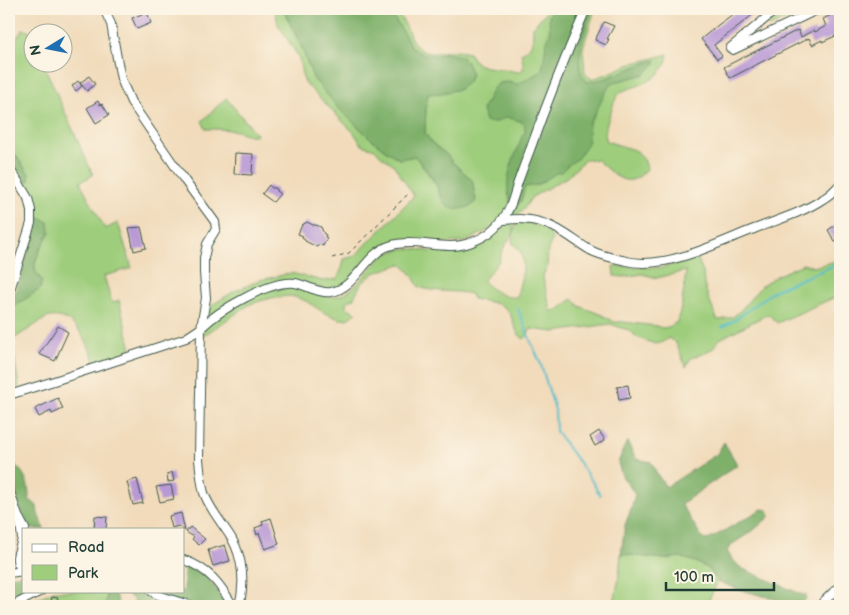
<svg xmlns="http://www.w3.org/2000/svg" width="849" height="615" font-family="'Balsamiq Sans',sans-serif">
	<style>
		.green { fill: #9ecd7b; stroke: #5e8558 }
		.forest { fill: #7eb06b; stroke: #4e7650 }
		.lines { fill: none; stroke-linecap: round; stroke-linejoin: round }
		.stream { stroke: #51bdcc; stroke-width: 2 }
		.building { fill: #b899d6 }
		.minor-casing { stroke: #3e5548; stroke-width: 10 }
		.path { stroke: #3e5548; stroke-width: 1; stroke-dasharray: 4 4; stroke-linecap: butt }
		.minor { stroke: #fff; stroke-width: 8 }
	</style>
	<rect width="100%" height="100%" fill="#fcf5e5"/>
	<filter id="ink" filterUnits="userSpaceOnUse"><feTurbulence type="fractalNoise" baseFrequency=".02" numOctaves="2"/><feDisplacementMap in="SourceGraphic" scale="10" xChannelSelector="R" yChannelSelector="G"/><feConvolveMatrix kernelMatrix="1 2 1 2 8 2 1 2 1" color-interpolation-filters="sRGB"/></filter>
	<filter id="wash" filterUnits="userSpaceOnUse"><feTurbulence type="fractalNoise" baseFrequency=".0096" numOctaves="4" result="noise"/><feDisplacementMap in="SourceGraphic" scale="20" xChannelSelector="R" yChannelSelector="G"/><feGaussianBlur stdDeviation="1.12" result="paint"/><feColorMatrix in="noise" values="0 0 0 0 0 0 0 0 0 0 0 0 0 0 0 0 0 1.4 0 .05"/><feComposite in="paint" operator="in"/></filter>
	<g filter="url(#wash)">
		<rect width="100%" height="100%" fill="#f1dbbb"/>
		<g class="green">
			<path d="M275 9H283L302 48 313 78 369 137 385 150 399 159 415 156 436 184 440 196 476 201 472 180 452 162 447 155 432 143 425 133 426 105 428 94 468 82 471 72 467 62 445 54 436 56 422 54 412 48 402 30 393 17 383 9C410 9 404 42 423 51 433 56 444 50 454 51 459 51 464 52 469 53L477 64 486 67 496 68 518 72 523 70V62L521 53C533 47 533 40 533 27L545 13 550 9H595L586 38 583 49 585 74 592 79 607 74 633 63 647 60 668 54C666 73 650 82 634 87 629 89 623 90 620 93 614 99 613 107 610 114 607 123 604 131 606 141L637 151 645 161 647 169C628 192 614 175 597 160L586 159 567 177 532 197 523 210 514 217 465 242 383 246 340 288 328 290 291 281 270 290C279 289 288 288 297 289 311 291 323 299 338 296 361 290 371 258 394 251 405 247 416 249 428 251 444 252 466 254 480 245 490 239 499 231 507 223H511L513 226 514 231 502 251 499 261 483 281C491 290 505 299 517 297 520 279 531 257 513 244L512 240 516 222H524L543 227 550 234 552 240 548 249 547 268 544 273 543 278 551 311C564 310 563 304 573 299L576 302 579 306 602 315 614 322H623L656 326 662 328 669 327 677 322 682 304 686 271 657 278 642 274 624 277 614 276 613 266 661 268 697 257 703 272 704 284 709 300 717 319 720 320 733 317 741 310 762 285 778 275 803 264 814 267 832 262 840 257V295L777 323 768 314 718 340 714 348 690 359 686 367 676 343 669 338 661 343 655 344 636 337 631 331 610 324 555 332 530 329 528 335 524 339C512 332 515 316 505 308 497 302 483 301 473 299L471 294C453 290 436 293 419 287L410 272 401 264 374 273 361 284 353 299 346 302V307L357 313 347 319H339L323 312 306 301 295 297 289 296 271 298 250 304 203 336 207 308 233 292 260 280 274 277 291 273 323 281 337 279 342 268 344 259 355 256 414 196 393 164 381 156 375 149 362 145 354 133 305 83 302 75 299 58 278 24Z"/>
			<path d="M785 9H800L802 11 770 27 767 23Z"/>
			<path d="M23 29 30 32 32 38V62L43 63 93 175 80 182 105 229 118 223 132 268 104 276 112 303 119 300 132 353 96 363C87 343 75 310 46 318L12 340 19 387 14 388 9 363V310L29 296 42 281C40 278 36 273 35 270 33 260 45 240 50 232L34 218 21 180 29 174 9 146V49Z"/>
			<path d="M226 98 257 135C247 136 246 133 236 131 227 129 216 129 206 129L202 121Z"/>
			<path d="M621 554 664 559 680 557 696 562 710 570 718 581 706 606H613L618 583Z"/>
			<path d="M54 591H79L107 594 105 606H33L29 602Z"/>
		</g>
		<g class="forest">
			<path d="M283 9H383L393 17 402 30 412 48 422 54 436 56 445 53 461 56 467 62 471 73 468 82 460 89 442 93 428 94 426 105 425 133 432 143 447 155 452 162 472 180 476 201C471 207 467 208 459 209 442 211 441 193 435 182 429 173 422 165 415 156L399 159 385 150 369 137 339 109 313 78 302 48Z"/>
			<path d="M554 9H593C586 24 576 56 581 72 582 76 585 78 587 82L604 79 642 64 656 60 654 65 645 74 612 83 607 90 593 117 589 123 588 143 577 159 568 165 561 172 556 173 544 181 537 185 525 187C522 194 523 206 512 206 501 178 514 162 522 136L525 132V125L520 121 506 117C498 122 495 124 485 121L482 110 494 87 499 83 507 82 518 84 542 71 546 44 550 33 549 15Z"/>
			<path d="M9 146 29 174V181L11 179 9 176Z"/>
			<path d="M34 218H42L48 222 50 232C45 240 33 260 35 270 36 273 40 278 42 281L40 289 9 310 33 235Z"/>
			<path d="M9 435 13 463C26 474 29 483 29 499L37 506 38 514 44 529H30C22 516 12 497 9 482 7 468 9 449 9 435Z"/>
			<path d="M627 441 636 459 651 462 657 474 666 487 717 454 724 442 738 466 734 467 681 504 703 539 708 540 762 509 768 510 770 516 754 530 731 545 727 551 732 559 741 568 803 595 806 594V599L801 603 787 604 772 598 736 589 718 581 710 570 696 562 680 557 664 559 621 554 625 525 632 507 635 494 622 476 618 463Z"/>
			<path d="M184 564C207 573 215 585 226 606H162L158 596 151 598 149 604 150 606H134V600L124 591H184Z"/>
			<path d="M24 574V591H30L27 595 29 602 33 606H9V601L12 597 9 591V576Z"/>
			<path d="M79 591H113L118 601 116 606H105L107 594Z"/>
		</g>
		<g class="lines">
			<g class="stream">
				<path d="M518 309 531 342"/>
				<path d="M722 327 735 320 775 290 840 263"/>
				<path d="M532 344 540 362 555 410 556 431 580 464 593 483 600 495"/>
			</g>
		</g>
		<g id="blocks">
			<g class="building">
				<path d="M740 9H760L714 45 722 56 717 59 701 39 718 25Z"/>
				<path d="M147 12 151 23 137 29 132 18Z"/>
				<path d="M835 13 839 21 837 22 840 28V34L822 42V40L812 45 809 38 730 78 724 67 798 30 801 37 814 30 815 32 826 26 823 19Z"/>
				<path d="M604 22 614 26 607 39H609L606 45 595 40Z"/>
				<path d="M89 76 95 84 87 91 80 83Z"/>
				<path d="M78 81 82 86 76 91 72 86Z"/>
				<path d="M98 101 100 105 102 104 109 115 96 123 87 108Z"/>
				<path d="M235 153 253 154 252 175 234 174Z"/>
				<path d="M269 185 272 188H276V191L280 194 273 202 262 194Z"/>
				<path d="M307 222 313 225H316L321 227 324 234 326 235 325 237 327 238 323 246 319 244 317 247 305 241V240L302 238 303 236 298 234 302 225Z"/>
				<path d="M840 222V240L835 242 828 230Z"/>
				<path d="M141 227 146 248 134 251 129 228Z"/>
				<path d="M58 326 68 332 55 361 39 354Z"/>
				<path d="M628 385 630 398 619 400 617 387Z"/>
				<path d="M58 398 63 409 52 414 51 411 39 417 35 409Z"/>
				<path d="M599 431 605 440 595 446 590 437Z"/>
				<path d="M172 472 174 481 168 482 167 474Z"/>
				<path d="M137 479 143 503 133 505 127 482Z"/>
				<path d="M171 485 174 499 160 502 156 487Z"/>
				<path d="M181 513 185 531 178 526 172 528 169 516Z"/>
				<path d="M95 516 107 517 106 529H94Z"/>
				<path d="M271 518 279 544 265 549 259 533 257 535 255 528 263 525 262 521Z"/>
				<path d="M190 527 205 539 199 545 192 539 194 537 186 532Z"/>
				<path d="M225 545 230 561 213 566 208 550Z"/>
				<path d="M52 597 58 598 57 606H50Z"/>
			</g>
		</g>
	</g>
	<g filter="url(#ink)">
		<use href="#blocks" fill-opacity="0" stroke="#3e5548" stroke-width="1"/>
		<g class="lines">
			<g class="minor-casing">
				<g id="minor">
					<path d="M777 9 730 48 733 50 819 9"/>
					<path d="M9 169 16 178 28 198 31 210V223L9 293"/>
					<path d="M503 220C516 219 528 218 540 222 559 227 573 240 590 250 601 256 614 258 626 261 638 264 652 263 664 261 692 256 726 240 754 229 777 220 802 213 823 199 830 195 835 190 840 184"/>
					<path d="M9 395 54 381 186 338 201 328 206 298 204 273V258L207 244 216 229 215 222 185 181 131 102 121 79 117 58 111 24 104 9"/>
					<path d="M9 489 18 516 25 529"/>
					<path d="M20 550C15 557 16 565 24 570"/>
					<path d="M18 553 22 539 20 523"/>
					<path d="M184 560C209 569 220 584 233 606"/>
					<path d="M9 573 24 571"/>
					<path d="M151 591 158 595 192 606"/>
					<path d="M12 606 41 591"/>
					<path d="M239 606C245 585 243 558 232 539 223 524 210 510 204 493 201 482 200 470 199 459L201 328C218 311 269 280 295 283 306 285 320 294 331 292 356 288 365 254 389 246 417 237 445 253 472 242 483 238 495 230 502 220 511 209 514 195 518 182 522 171 526 160 530 150 547 102 566 55 586 9"/>
					<path d="M821 606 823 602 840 586"/>
				</g>
			</g>
			<path class="path" d="M332 258 349 253 408 194"/>
			<use href="#minor" class="minor"/>
		</g>
	</g>
	<rect width="849" height="615" fill="none" stroke="#fcf5e5" stroke-width="30"/>
	<rect x="22" y="528" width="162" height="65" fill="#fcf5e5" stroke="#a4ab9e"/>
	<rect x="32" y="544" width="25" height="8" fill="#ffffff" stroke="#a4ab9e"/>
	<text x="68" y="552" font-size="15" fill="#1f3d34">Road</text>
	<rect x="32" y="565" width="25" height="15" fill="#9ecd7b" stroke="#a4ab9e"/>
	<text x="68" y="578" font-size="15" fill="#1f3d34">Park</text>
	<g transform="translate(48 48) rotate(260)"><circle r="24" fill="#fcf5e5" stroke="#a4ab9e"/>
	<path d="M0-4L9 19L0 12L-9 19Z" fill="#1f6fb2"/>
	<text y="-8" font-size="14" font-weight="bold" text-anchor="middle" fill="#1f3d34">N</text>
	</g>
	<path d="M666 582v8h108v-8" fill="none" stroke="#1f3d34" stroke-width="2.5"/>
	<text x="674" y="582" font-size="15" fill="#1f3d34" stroke="#fcf5e5" stroke-width="4" paint-order="stroke">100 m</text>
</svg>
